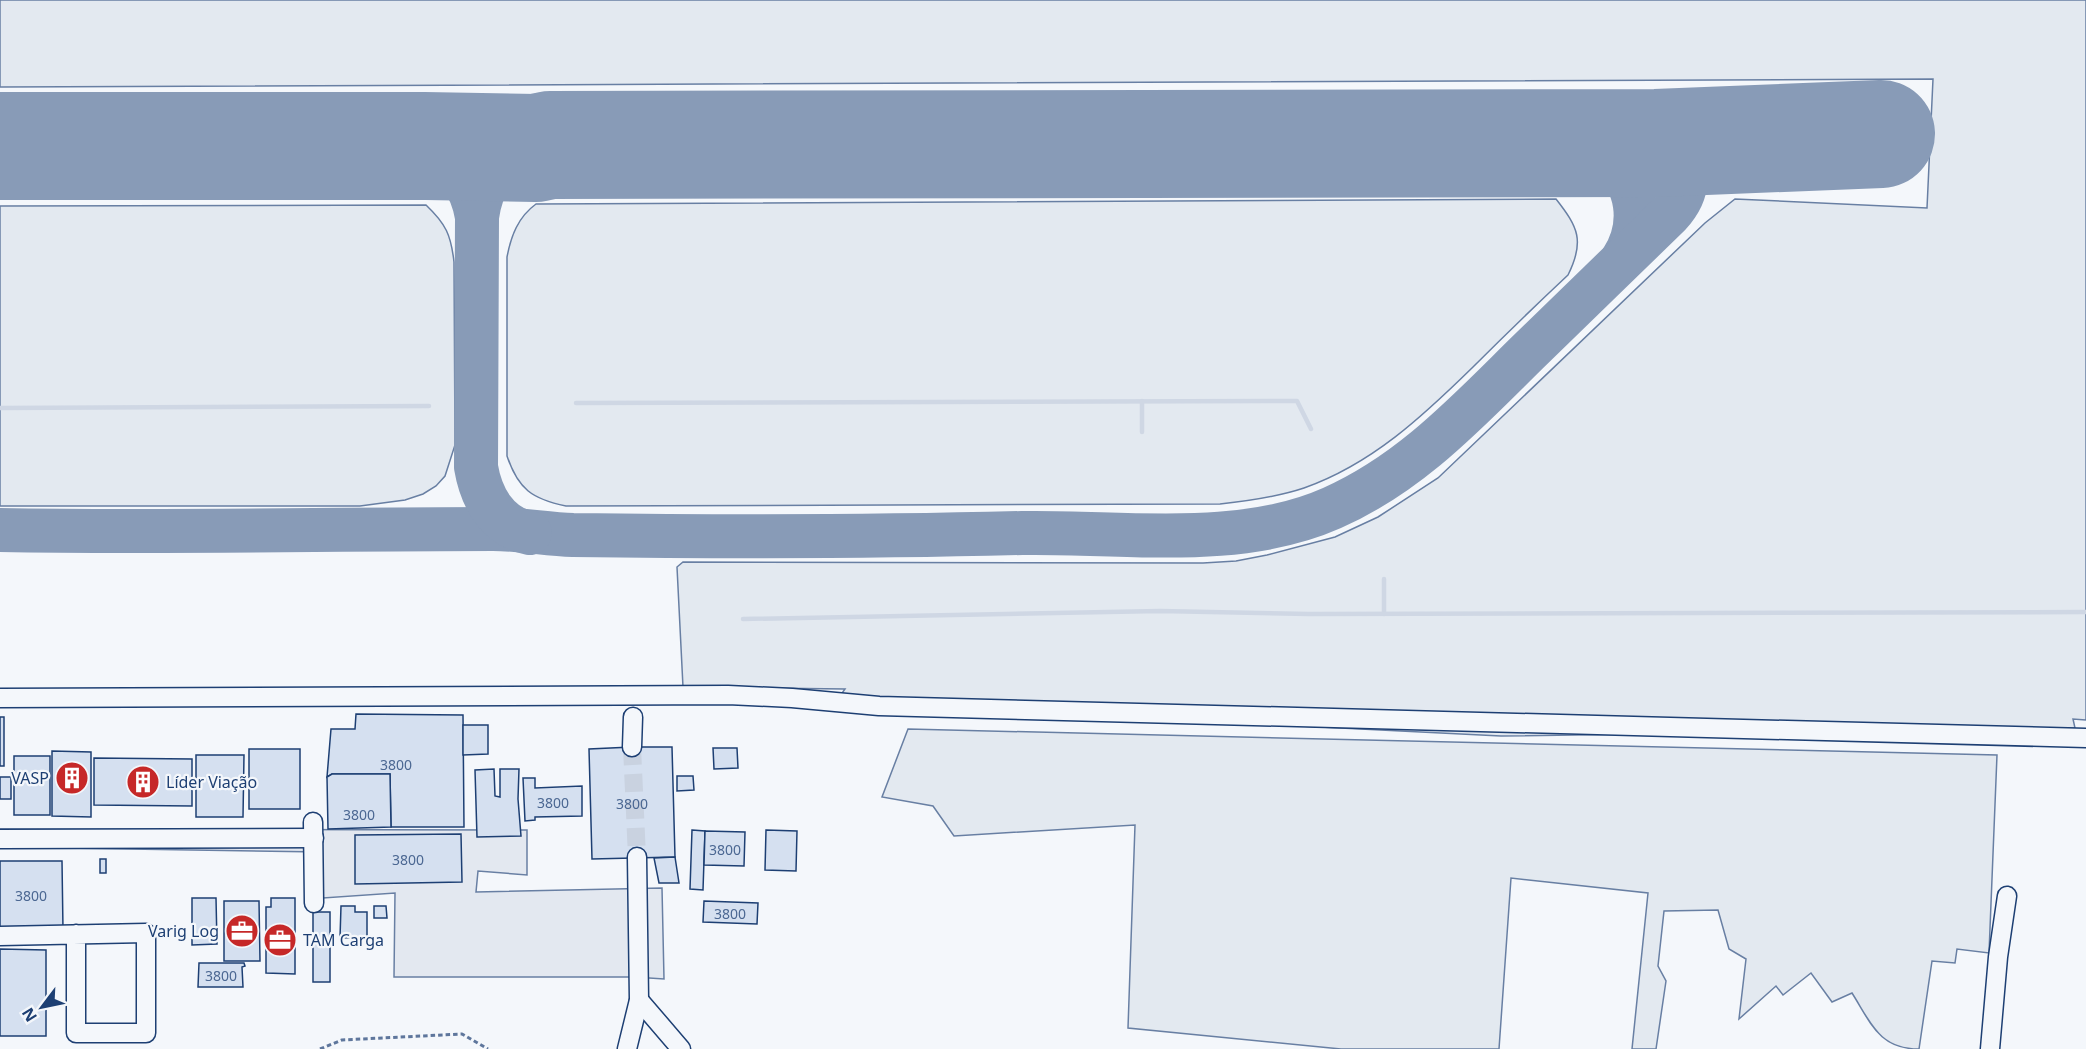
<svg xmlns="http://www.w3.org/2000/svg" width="2086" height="1049" font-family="'Noto Sans',sans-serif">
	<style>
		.green { fill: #e3e9f0; stroke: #687fa3; stroke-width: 1.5 }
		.parking { fill: #e3e8f0; stroke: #687fa3; stroke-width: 1.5 }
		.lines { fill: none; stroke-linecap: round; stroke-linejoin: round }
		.stream { stroke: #cfd7e4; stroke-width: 4.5 }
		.taxiway { stroke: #889bb7; stroke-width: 44 }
		.runway { stroke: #889bb7; stroke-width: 108 }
		.building { fill: #d5e0f0; stroke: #1d3f73; stroke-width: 1.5 }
		.minor-tunnel { stroke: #c9d2e0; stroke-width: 18; stroke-dasharray: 18 9; stroke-linecap: butt }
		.minor-casing { stroke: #1d3f73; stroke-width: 21 }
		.path { stroke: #5e769c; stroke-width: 3; stroke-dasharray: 4.5 3; stroke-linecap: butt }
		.minor { stroke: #f4f7fb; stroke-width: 18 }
		.labels { text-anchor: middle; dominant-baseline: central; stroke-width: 4.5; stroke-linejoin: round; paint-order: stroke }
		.number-label { font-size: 14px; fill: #4b6792 }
		.poi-label { font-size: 16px; fill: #1d3f73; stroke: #f4f7fb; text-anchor: end }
	</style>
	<rect width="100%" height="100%" fill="#f4f7fb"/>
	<g class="green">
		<path d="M0 0H2086V720L2073 719 2075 728 1501 736 835 703 845 689 683 687 677 567 683 562 1203 563 1236 561 1267 555 1335 537 1378 517 1438 478 1705 223 1735 199 1927 208 1933 79 0 87Z"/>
		<path d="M1556 199C1578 227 1585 241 1568 275 1536 305 1504 336 1473 367 1423 416 1372 464 1304 488 1277 497 1248 501 1220 504L566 506C532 499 518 489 507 456V257C511 236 518 217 536 204Z"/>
		<path d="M426 205C446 224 451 235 454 262L455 445 445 476 436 486 423 494 405 500 360 506H0V206Z"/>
		<path d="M908 729 1997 755 1989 953 1957 949 1955 963 1932 961 1919 1049C1879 1049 1871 1023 1852 993L1832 1002 1811 973 1783 995 1776 986 1739 1019 1746 959 1729 949 1718 910 1664 911 1658 966 1666 981 1656 1049H1632L1648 893 1511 878 1499 1049H1341L1128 1028 1135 825 954 836 933 806 882 797Z"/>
	</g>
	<path class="parking" d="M0 829 527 830V875L478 871 476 892 662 888 664 979 634 977H394L395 893 323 898 322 852 0 847Z"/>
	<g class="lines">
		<g class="stream">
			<path d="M576 403 1297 401 1311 429"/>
			<path d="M0 408 429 406"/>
			<path d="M1142 432V401"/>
			<path d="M1384 614V579"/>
			<path d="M743 619 1160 611 1309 614 2086 612"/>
		</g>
		<g class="taxiway">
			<path d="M1566 143C1580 146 1593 149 1605 157 1640 181 1644 226 1622 260"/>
			<path d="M425 146C454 167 471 180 477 217"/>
			<path d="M0 530C164 533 329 529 493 529 520 529 546 534 573 535 723 537 872 537 1022 533 1122 531 1238 550 1332 508 1411 473 1467 412 1527 353 1574 307 1622 261 1669 215 1697 184 1685 166 1656 143"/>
			<path d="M530 533C497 527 481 497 476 467L477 217C482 178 500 161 536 148"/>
		</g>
		<path class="runway" d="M0 146H425L536 148 550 145 1656 143 1881 134"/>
	</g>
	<g class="building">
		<path d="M356 714 463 715 464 827H391L390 774H332L327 777 331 729H355Z"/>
		<rect x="0" y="717" width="4" height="49"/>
		<path d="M463 725H488V754L463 755Z"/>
		<path d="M632 747H672L675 857 592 859 589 749Z"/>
		<path d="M713 748H737L738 768 714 769Z"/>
		<rect x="249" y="749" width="51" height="60"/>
		<path d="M52 751 91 752V817L52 816Z"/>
		<path d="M196 755H244L243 817H196Z"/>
		<rect x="14" y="756" width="36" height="59"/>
		<path d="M94 758 192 759V806L94 805Z"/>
		<path d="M494 769 495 796 500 797V769H519L518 799 521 836 477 837 475 770Z"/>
		<path d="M332 774H390L391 827 328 829 327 777Z"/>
		<path d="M677 776H693L694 790 677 791Z"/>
		<rect x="0" y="777" width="11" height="22"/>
		<path d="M523 778H535V788L582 786V816L535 817V820L525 821Z"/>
		<path d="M692 830 705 831 703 890 690 889Z"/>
		<path d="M766 830 797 831 796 871 765 870Z"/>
		<path d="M705 831 745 832 744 866 704 865Z"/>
		<path d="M461 834 462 882 355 884V835Z"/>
		<path d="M675 857 679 883H659L654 858Z"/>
		<rect x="100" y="859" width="6" height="14"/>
		<path d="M0 861H62L63 930 0 929Z"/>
		<path d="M192 898H216L217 944 192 945Z"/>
		<path d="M271 898H295V974L266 973V907H271Z"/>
		<path d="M224 901H259L260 961H224Z"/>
		<path d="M704 901 758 903 757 924 703 922Z"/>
		<path d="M341 906H355V912H367V937L340 938Z"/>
		<path d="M374 906H386L387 918H374Z"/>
		<rect x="313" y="912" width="17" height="70"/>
		<path d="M0 949 46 950V1036H0Z"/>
		<path d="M199 963H244L245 966 242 967 243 987H198Z"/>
	</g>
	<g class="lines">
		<path class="minor-tunnel" d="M632 747 637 857"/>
		<g class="minor-casing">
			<g id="minor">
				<path d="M0 698 728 695 792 698 879 706 2086 738"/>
				<path d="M632 747 633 717"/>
				<path d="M313 822 314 903"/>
				<path d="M0 839 314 838"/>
				<path d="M0 936 146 933V1033H76V934"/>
				<path d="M639 1000 681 1049"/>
				<path d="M627 1049 639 1000 637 857"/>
				<path d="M1990 1049 1998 957 2007 896"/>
			</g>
		</g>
		<path class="path" d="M320 1049 342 1040 462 1034 488 1049"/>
		<use href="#minor" class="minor"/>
	</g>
	<defs>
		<g id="building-disc" transform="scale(1.725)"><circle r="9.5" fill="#c62828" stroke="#f4f7fb"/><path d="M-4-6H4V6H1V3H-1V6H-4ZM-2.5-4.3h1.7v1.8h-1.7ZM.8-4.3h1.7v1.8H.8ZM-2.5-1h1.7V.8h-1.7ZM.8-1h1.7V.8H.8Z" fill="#fff"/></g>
		<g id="office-disc" transform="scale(1.725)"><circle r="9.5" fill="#c62828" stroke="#f4f7fb"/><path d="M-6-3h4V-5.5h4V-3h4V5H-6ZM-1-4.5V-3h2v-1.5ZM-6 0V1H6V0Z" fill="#fff"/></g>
	</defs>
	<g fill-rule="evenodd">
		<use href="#building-disc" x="72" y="778"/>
		<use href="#building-disc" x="143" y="782"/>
		<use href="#office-disc" x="242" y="931"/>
		<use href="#office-disc" x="280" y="940"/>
	</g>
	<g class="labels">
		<g class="number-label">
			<text x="396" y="764">3800</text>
			<text x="553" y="802">3800</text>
			<text x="632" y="803">3800</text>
			<text x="359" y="814">3800</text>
			<text x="725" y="849">3800</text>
			<text x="408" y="859">3800</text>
			<text x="31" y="895">3800</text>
			<text x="730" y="913">3800</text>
			<text x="221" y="975">3800</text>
		</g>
		<g class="poi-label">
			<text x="49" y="778">VASP</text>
			<text x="166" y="782" text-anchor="start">Líder Viação</text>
			<text x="219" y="931">Varig Log</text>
			<text x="303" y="940" text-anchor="start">TAM Carga</text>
		</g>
	</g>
	<g transform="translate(42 1007) rotate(238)" stroke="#f4f7fb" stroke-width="4.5" paint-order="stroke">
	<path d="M0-4.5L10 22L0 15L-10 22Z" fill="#1d3f73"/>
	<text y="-9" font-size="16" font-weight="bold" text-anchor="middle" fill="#1d3f73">N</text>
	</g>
</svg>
